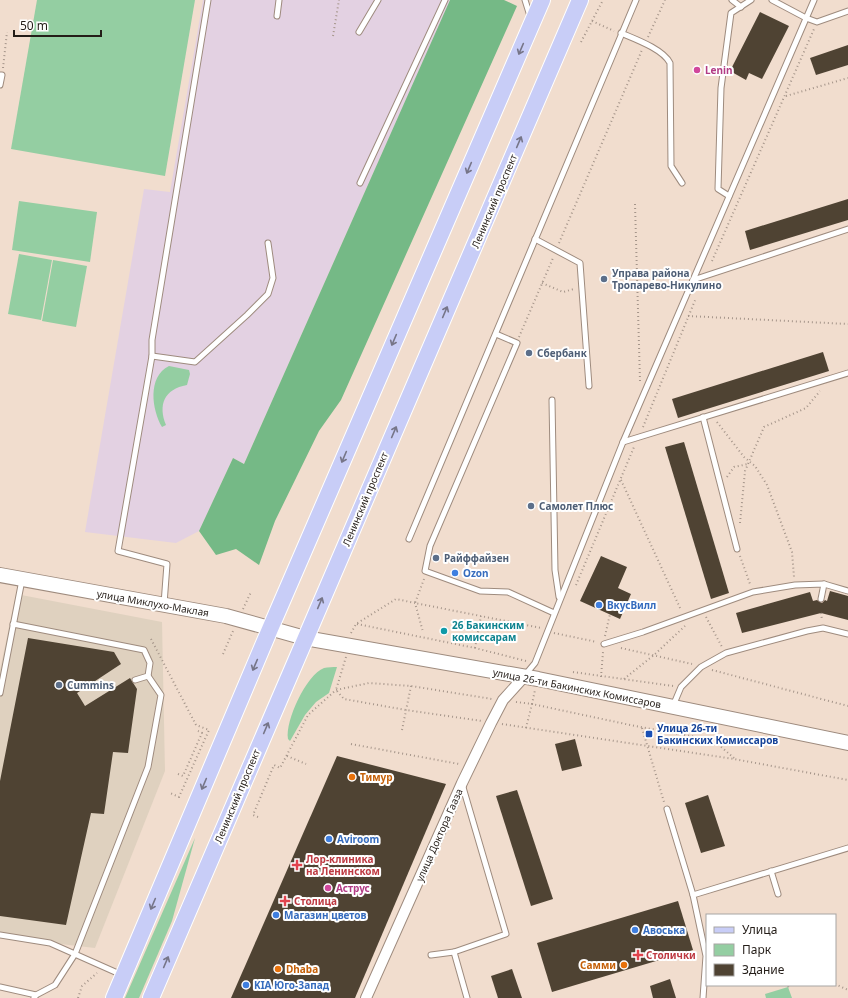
<svg xmlns="http://www.w3.org/2000/svg" width="848" height="998" font-family="'Noto Sans',sans-serif">
	<style>
		.commercial { fill: #dfd1bf }
		.medical { fill: #e3d1e2 }
		.green { fill: #94cea2 }
		.forest { fill: #75b986 }
		.building { fill: #4f4333 }
		.lines { fill: none; stroke-linecap: round; stroke-linejoin: round }
		.lane-casing { stroke: #9e8b7e; stroke-width: 7 }
		.street-casing { stroke: #9e8b7e; stroke-width: 12 }
		.secondary-casing { stroke: #9e8b7e; stroke-width: 16 }
		.primary-casing { stroke: #fff; stroke-width: 18 }
		.path { stroke: #a5958a; stroke-width: 2; stroke-dasharray: 1 3; stroke-linecap: butt }
		.lane { stroke: #fff; stroke-width: 5 }
		.street { stroke: #fff; stroke-width: 10 }
		.secondary { stroke: #fff; stroke-width: 14 }
		.primary { stroke: #c8cdf7; stroke-width: 16 }
		.oneway { stroke: #767588 }
		.hotel-dot { fill: #d1479c; stroke: #fff; stroke-width: 1.5 }
		.service-dot { fill: #5c6f8a; stroke: #fff; stroke-width: 1.5 }
		.shop-dot { fill: #3f7fe0; stroke: #fff; stroke-width: 1.5 }
		.culture-dot { fill: #0f9aa8; stroke: #fff; stroke-width: 1.5 }
		.transit-dot { fill: #1a4fb4; stroke: #fff; stroke-width: 1.5 }
		.food-dot { fill: #e8710a; stroke: #fff; stroke-width: 1.5 }
		.health-dot { fill: #e0444e; stroke: #fff; stroke-width: 1.5 }
		.labels { text-anchor: middle; dominant-baseline: central; stroke-width: 4; stroke-linejoin: round; paint-order: stroke }
		.hotel-label { font-size: 10px; font-weight: bold; fill: #b23c85; stroke: #fff; text-anchor: start }
		.street-label { font-size: 10px; fill: #241d18; stroke: #fff }
		.service-label { font-size: 10px; font-weight: bold; fill: #4e5e75; stroke: #fff; text-anchor: start }
		.shop-label { font-size: 10px; font-weight: bold; fill: #366cbe; stroke: #fff; text-anchor: start }
		.culture-label { font-size: 10px; font-weight: bold; fill: #0d838f; stroke: #fff; text-anchor: start }
		.transit-label { font-size: 10px; font-weight: bold; fill: #164399; stroke: #fff; text-anchor: start }
		.food-label { font-size: 10px; font-weight: bold; fill: #c56008; stroke: #fff; text-anchor: start }
		.health-label { font-size: 10px; font-weight: bold; fill: #be3a42; stroke: #fff; text-anchor: start }
	</style>
	<rect width="100%" height="100%" fill="#f1ddce"/>
	<path class="commercial" d="M16 594 162 622 165 771 95 948 0 937V670Z"/>
	<path class="medical" d="M203 0H450L244 464 233 458 199 531 176 543 85 532 144 189 170 192Z"/>
	<g class="green">
		<path d="M37 0H195L165 176 11 149Z"/>
		<path d="M19 201 97 212 90 262 12 250Z"/>
		<path d="M19 254 52 260 41 320 8 314Z"/>
		<path d="M53 260 87 266 76 327 42 321Z"/>
		<path d="M169 366 189 370 190 374 187 385C164 389 158 405 166 425L162 427C152 410 147 377 169 366Z"/>
		<path d="M337 667 329 693 316 702 305 715 290 741 288 739C285 721 306 675 324 668 328 667 333 667 337 667Z"/>
		<path d="M195 838 172 921 139 998H125Z"/>
		<path d="M788 987 792 998H766L765 994Z"/>
	</g>
	<path class="forest" d="M450 0H504L517 6 341 400 319 431 275 521 259 565 236 549 216 555 199 531 233 458 244 464Z"/>
	<g class="building">
		<path d="M760 12 789 26 762 79 749 73 746 80 730 71Z"/>
		<path d="M848 45V65L816 75 810 58Z"/>
		<path d="M848 199V220L750 250 745 231Z"/>
		<path d="M823 352 829 371 678 418 672 399Z"/>
		<path d="M684 442 729 593 711 599 665 447Z"/>
		<path d="M601 556 627 567 618 588 631 594 620 619 580 601Z"/>
		<path d="M830 591 848 596V620L821 613 742 633 736 613 810 592 813 601 817 600 822 603 825 600 827 601Z"/>
		<path d="M28 638 114 652 121 664 77 693 85 706 130 678 137 689 128 753 113 752 104 814 91 813 66 925 0 916V781Z"/>
		<path d="M575 739 582 766 562 771 555 744Z"/>
		<path d="M337 756 446 784 355 998H231Z"/>
		<path d="M517 790 553 899 531 906 496 796Z"/>
		<path d="M708 795 725 846 701 853 685 803Z"/>
		<path d="M678 901 693 950 552 992 537 943Z"/>
		<path d="M512 969 522 998H498L491 976Z"/>
		<path d="M670 979 676 998H653L650 986Z"/>
	</g>
	<g class="lines">
		<g class="lane-casing">
			<g id="lane">
				<path d="M525 0 530 16"/>
				<path d="M732 0 741 7"/>
				<path d="M772 0 806 18"/>
				<path d="M277 16 279 0"/>
				<path d="M806 18 817 22 848 11"/>
				<path d="M359 32 378 0"/>
				<path d="M621 33C635 39 663 49 670 63L671 166 682 183"/>
				<path d="M0 75H2L0 85"/>
				<path d="M360 183 445 0"/>
				<path d="M729 196 718 189 721 88 731 13 751 0"/>
				<path d="M535 239 580 263 589 386"/>
				<path d="M693 280 848 229"/>
				<path d="M496 334 517 343 430 546 425 571 480 591 508 592 554 613"/>
				<path d="M152 356 195 362 247 315 268 294 273 278 268 243"/>
				<path d="M552 400 555 570 559 597"/>
				<path d="M703 417 737 549"/>
				<path d="M623 442 848 373"/>
				<path d="M409 539 636 0"/>
				<path d="M821 599 824 584"/>
				<path d="M164 604 167 564 118 551 152 356V340L208 0"/>
				<path d="M13 624 144 650 150 663 148 676 135 680"/>
				<path d="M604 644 643 632 753 592 795 585 824 584 848 591"/>
				<path d="M525 675 535 663 623 442 814 0"/>
				<path d="M0 693 22 580"/>
				<path d="M673 706 681 687 701 667 726 653 807 631 823 628 848 634"/>
				<path d="M462 784 506 934 454 952 467 998"/>
				<path d="M667 809 693 895"/>
				<path d="M771 871 778 894"/>
				<path d="M0 935 50 943 122 975"/>
				<path d="M431 955 454 952"/>
				<path d="M0 987 36 995"/>
				<path d="M34 998 36 995 55 985 75 954 148 767 161 695 148 676"/>
				<path d="M703 998 706 956 693 895 848 848"/>
			</g>
		</g>
		<g class="street-casing">
			<path id="street" d="M366 998 462 783 491 723 503 700 523 678"/>
		</g>
		<g class="secondary-casing">
			<path id="secondary" d="M0 575 226 616 305 638 538 679 848 743"/>
		</g>
		<g class="primary-casing">
			<g id="primary">
				<path d="M114 998 270 629 542 0"/>
				<path d="M151 998 580 0"/>
			</g>
		</g>
		<g class="path">
			<path d="M592 21 614 31"/>
			<path d="M333 36 339 0"/>
			<path d="M648 37 665 0"/>
			<path d="M581 42 603 0"/>
			<path d="M3 68 7 32"/>
			<path d="M786 96 848 78"/>
			<path d="M635 204 640 381"/>
			<path d="M559 243 642 50"/>
			<path d="M712 261 814 29"/>
			<path d="M542 283 563 292 574 289"/>
			<path d="M688 316 848 324"/>
			<path d="M519 337 553 258"/>
			<path d="M717 422 744 457 755 466 767 485 792 552 794 577"/>
			<path d="M643 427 696 298"/>
			<path d="M727 477 734 467 748 464"/>
			<path d="M621 480 681 610"/>
			<path d="M740 523 745 471 764 427 806 408 820 391"/>
			<path d="M740 556 750 584"/>
			<path d="M424 579 415 603 541 628"/>
			<path d="M576 585 634 447"/>
			<path d="M243 609 251 592"/>
			<path d="M821 613 822 620"/>
			<path d="M706 617 722 647"/>
			<path d="M357 624 475 648 526 661"/>
			<path d="M351 633 356 624 396 599 415 603 423 632"/>
			<path d="M554 633 597 642"/>
			<path d="M605 636 610 614"/>
			<path d="M151 639 196 725 209 730 179 797 170 793"/>
			<path d="M475 648 481 616"/>
			<path d="M621 648 692 664"/>
			<path d="M223 654 233 631"/>
			<path d="M346 657 336 690 344 699 406 710 482 721"/>
			<path d="M712 670 848 706"/>
			<path d="M573 672 673 686"/>
			<path d="M601 677 603 652"/>
			<path d="M624 679 654 655 685 626"/>
			<path d="M516 702 532 704 535 690"/>
			<path d="M502 724 734 759 848 780"/>
			<path d="M526 728 532 704 635 726 713 740 734 758"/>
			<path d="M642 728 664 802"/>
			<path d="M402 730 411 686"/>
			<path d="M351 744 459 764"/>
			<path d="M287 756 306 764"/>
			<path d="M178 774 183 776 202 733 198 731"/>
			<path d="M258 817 253 815 274 765 280 768 308 715 336 690 369 683 411 686 492 699"/>
			<path d="M835 984 848 990"/>
			<path d="M788 987 789 985"/>
			<path d="M78 998 82 986 97 973"/>
		</g>
		<use href="#lane" class="lane"/>
		<use href="#street" class="street"/>
		<use href="#secondary" class="secondary"/>
		<use href="#primary" class="primary"/>
	</g>
	<defs><path id="oneway-shaft" d="M-6 0H5M1.5-3L5.5 0L1.5 3" fill="none" stroke-width="1.6" stroke-linecap="round" stroke-linejoin="round"/></defs>
	<g class="oneway">
		<use href="#oneway-shaft" transform="translate(521 49) rotate(113)"/>
		<use href="#oneway-shaft" transform="translate(519 142) rotate(-67)"/>
		<use href="#oneway-shaft" transform="translate(469 168) rotate(113)"/>
		<use href="#oneway-shaft" transform="translate(445 312) rotate(-67)"/>
		<use href="#oneway-shaft" transform="translate(394 340) rotate(113)"/>
		<use href="#oneway-shaft" transform="translate(394 432) rotate(-67)"/>
		<use href="#oneway-shaft" transform="translate(344 457) rotate(113)"/>
		<use href="#oneway-shaft" transform="translate(320 603) rotate(-67)"/>
		<use href="#oneway-shaft" transform="translate(255 665) rotate(113)"/>
		<use href="#oneway-shaft" transform="translate(266 728) rotate(-67)"/>
		<use href="#oneway-shaft" transform="translate(204 784) rotate(113)"/>
		<use href="#oneway-shaft" transform="translate(153 904) rotate(113)"/>
		<use href="#oneway-shaft" transform="translate(166 962) rotate(-67)"/>
	</g>
	<g class="hotel-dot">
		<circle cx="697" cy="70" r="4"/>
		<circle cx="328" cy="888" r="4"/>
	</g>
	<g class="service-dot">
		<circle cx="604" cy="279" r="4"/>
		<circle cx="529" cy="353" r="4"/>
		<circle cx="531" cy="506" r="4"/>
		<circle cx="436" cy="558" r="4"/>
		<circle cx="59" cy="685" r="4"/>
	</g>
	<g class="shop-dot">
		<circle cx="455" cy="573" r="4"/>
		<circle cx="599" cy="605" r="4"/>
		<circle cx="329" cy="839" r="4"/>
		<circle cx="276" cy="915" r="4"/>
		<circle cx="635" cy="930" r="4"/>
		<circle cx="246" cy="985" r="4"/>
	</g>
	<circle class="culture-dot" cx="444" cy="631" r="4"/>
	<rect class="transit-dot" x="645" y="730" width="8" height="8" rx="2"/>
	<g class="food-dot">
		<circle cx="352" cy="777" r="4"/>
		<circle cx="624" cy="965" r="4"/>
		<circle cx="278" cy="969" r="4"/>
	</g>
	<g class="health-dot">
		<path d="M295 859h4v4h4v4h-4v4h-4v-4h-4v-4h4z"/>
		<path d="M283 895h4v4h4v4h-4v4h-4v-4h-4v-4h4z"/>
		<path d="M636 949h4v4h4v4h-4v4h-4v-4h-4v-4h4z"/>
	</g>
	<g class="labels">
		<g class="hotel-label">
			<text x="705" y="70">Lenin</text>
			<text x="336" y="888">Аструс</text>
		</g>
		<g class="street-label">
			<text transform="translate(494 201) rotate(-67)">Ленинский проспект</text>
			<text transform="translate(365 499) rotate(-67)">Ленинский проспект</text>
			<text transform="translate(153 603) rotate(10)">улица Миклухо-Маклая</text>
			<text transform="translate(577 688) rotate(11)">улица 26-ти Бакинских Комиссаров</text>
			<text transform="translate(237 796) rotate(-67)">Ленинский проспект</text>
			<text transform="translate(439 835) rotate(-66)">улица Доктора Гааза</text>
		</g>
		<g class="service-label">
			<text x="612" y="273">Управа района<tspan x="612" dy="12">Тропарево-Никулино</tspan></text>
			<text x="537" y="353">Сбербанк</text>
			<text x="539" y="506">Самолет Плюс</text>
			<text x="444" y="558">Райффайзен</text>
			<text x="67" y="685">Cummins</text>
		</g>
		<g class="shop-label">
			<text x="463" y="573">Ozon</text>
			<text x="607" y="605">ВкусВилл</text>
			<text x="337" y="839">Aviroom</text>
			<text x="284" y="915">Магазин цветов</text>
			<text x="643" y="930">Авоська</text>
			<text x="254" y="985">KIA Юго-Запад</text>
		</g>
		<g class="culture-label">
			<text x="452" y="625">26 Бакинским<tspan x="452" dy="12">комиссарам</tspan></text>
		</g>
		<g class="transit-label">
			<text x="657" y="728">Улица 26-ти<tspan x="657" dy="12">Бакинских Комиссаров</tspan></text>
		</g>
		<g class="food-label">
			<text x="360" y="777">Тимур</text>
			<text x="616" y="965" text-anchor="end">Самми</text>
			<text x="286" y="969">Dhaba</text>
		</g>
		<g class="health-label">
			<text x="306" y="859">Лор-клиника<tspan x="306" dy="12">на Ленинском</tspan></text>
			<text x="294" y="901">Столица</text>
			<text x="646" y="955">Столички</text>
		</g>
	</g>
	<rect x="706" y="914" width="130" height="72" fill="#ffffff" stroke="#a7a5a3"/>
	<rect x="714" y="927" width="20" height="6" fill="#c8cdf7" stroke="#a7a5a3"/>
	<text x="742" y="934" font-size="12" fill="#241d18">Улица</text>
	<rect x="714" y="944" width="20" height="12" fill="#94cea2" stroke="#a7a5a3"/>
	<text x="742" y="954" font-size="12" fill="#241d18">Парк</text>
	<rect x="714" y="964" width="20" height="12" fill="#4f4333" stroke="#a7a5a3"/>
	<text x="742" y="974" font-size="12" fill="#241d18">Здание</text>
	<path d="M14 30v6h87v-6" fill="none" stroke="#241d18" stroke-width="2"/>
	<text x="20" y="30" font-size="12" fill="#241d18" stroke="#ffffff" stroke-width="3" paint-order="stroke">50 m</text>
</svg>
